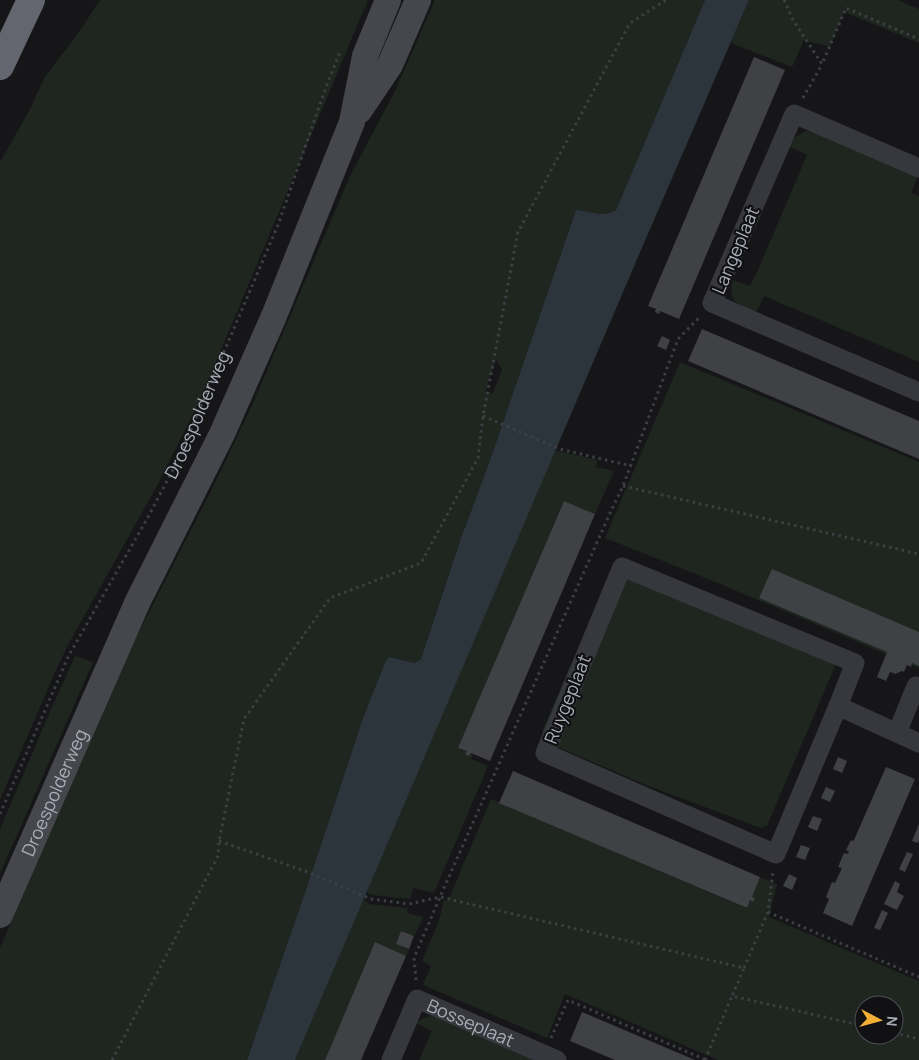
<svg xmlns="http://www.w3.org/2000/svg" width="919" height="1060" font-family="Manrope,sans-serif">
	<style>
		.green { fill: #1e261f; fill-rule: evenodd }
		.water { fill: #2c353c }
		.building { fill: #404145 }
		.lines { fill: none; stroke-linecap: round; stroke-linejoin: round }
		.path { stroke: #3d3f44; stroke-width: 3; stroke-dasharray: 2.5 4; stroke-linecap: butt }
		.street { stroke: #37383d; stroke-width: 19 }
		.secondary { stroke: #45474d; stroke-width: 26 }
		.highway { stroke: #63666e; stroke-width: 28 }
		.labels { text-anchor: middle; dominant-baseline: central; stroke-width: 4.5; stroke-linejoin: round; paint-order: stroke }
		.street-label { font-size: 18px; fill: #a8adb8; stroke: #111113 }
	</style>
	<rect width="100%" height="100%" fill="#161618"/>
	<g class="green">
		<path d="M100 0H368L200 400 158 484 68 645 56 670 0 800V162L29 111 45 77 79 32Z"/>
		<path d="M435 0H705L616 210C606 218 588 211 576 210L489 463 461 538 421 659 415 663 389 657 386 660 363 718 310 878 247 1060H0V948L83 752 126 657 210 493 250 410 350 176 395 91ZM496 360 502 370 493 393 485 392Z"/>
		<path d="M749 0H897L919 9V43L844 12 830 47 804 40 792 67 731 43Z"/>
		<path d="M806 131 815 132 918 176 911 193 919 196V362L764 296 756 313C739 305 726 301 733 280L750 286 758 270 807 155 790 147 795 137Z"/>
		<path d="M680 362 919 462V668L718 583 605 538Z"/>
		<path d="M555 450 597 460 596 467 614 471 595 514 564 501 459 748 467 751 466 754 469 756 471 753 473 754 471 759 488 766 434 893 413 888 410 899 372 895 367 893 369 885Z"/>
		<path d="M612 570 833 660 835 666 767 826 761 828 646 785 546 742 542 739 543 729Z"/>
		<path d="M75 656 93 662 0 874V829L52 707Z"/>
		<path d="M491 799 746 908 750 900 753 902 754 898 752 897 760 877 777 884 769 917 919 981V1060H718L565 994 547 1038 423 985 431 966 422 961 439 921 444 900 448 901ZM864 1005H894V1035H864Z"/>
		<path d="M363 900 369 903V904L408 908 407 913 424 917 414 936 401 931 396 944 409 949 406 956 375 943 325 1060H295Z"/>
		<path d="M431 1016 437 1017 537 1060H419L432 1031 416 1023C421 1019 425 1017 431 1016Z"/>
	</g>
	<path class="water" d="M705 0H749L644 243 295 1060H247L310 878 363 718 386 660 389 657 415 663 421 659 461 538 489 463 576 210C588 211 606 218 616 210Z"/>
	<g class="building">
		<path d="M754 57 785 70 679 319 660 311 659 314 655 312 656 309 648 306Z"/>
		<path d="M702 329 919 421V459L688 361Z"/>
		<path d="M662 336 670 340 666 350 657 346Z"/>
		<path d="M564 501 595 514 490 761 471 753 469 756 465 754 467 751 458 748Z"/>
		<path d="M772 569 919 632V666L912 663 911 667 907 665 904 672 902 671 897 673 896 674 890 672 886 681 877 677 887 652 759 598Z"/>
		<path d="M838 757 847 761 842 773 833 769Z"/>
		<path d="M886 767 915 779 852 926 823 913 829 899 826 897 832 882 835 883 842 868 838 867 844 853 848 854 849 852 846 850 851 840 853 841 854 840Z"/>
		<path d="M513 771 760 877 752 897 755 898 753 902 750 900 747 908 499 803Z"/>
		<path d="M826 787 835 791 830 802 821 798Z"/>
		<path d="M813 816 822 819 817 831 808 827Z"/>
		<path d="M919 824V840L918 843 912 841Z"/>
		<path d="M801 845 810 848 805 860 796 857Z"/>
		<path d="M907 852 913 854 905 872 899 869Z"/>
		<path d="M789 874 797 878 792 890 783 886Z"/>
		<path d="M895 881 900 884 897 892 904 896 897 910 884 904Z"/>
		<path d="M882 910 888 913 880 930 874 928Z"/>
		<path d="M401 931 414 936 409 949 396 944Z"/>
		<path d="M375 942 406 956 361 1060H325Z"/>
		<path d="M582 1012 695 1060H615L570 1041Z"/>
	</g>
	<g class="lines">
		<g class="path">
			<path d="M784 0 793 20 822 64 846 8 919 39"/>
			<path d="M803 98 822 64"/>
			<path d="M483 416 560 449 631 466"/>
			<path d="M623 486 919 554"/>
			<path id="s1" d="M0 814 69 655 147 519 177 462 278 225 326 87 340 52"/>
			<path d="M219 841 305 871 371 899 409 904 440 897 744 968 732 996 864 1026"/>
			<path d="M768 912 919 977"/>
			<path d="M744 968 768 912 773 871"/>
			<path d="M416 980 414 958 440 897 610 513 623 486 678 339 700 317"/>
			<path d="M894 1033 919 1039"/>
			<path d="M551 1038 568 1000 706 1060"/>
			<path d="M112 1060 218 856 219 841 244 719 330 598 421 563 478 458 483 416 518 232 630 23 666 0"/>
			<path d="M705 1060 732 996"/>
		</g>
		<g class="street">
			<path d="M919 168 794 114 712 303 919 392"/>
			<path d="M622 567 855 663 838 706 776 854 545 753Z"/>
			<path d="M838 706 919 743"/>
			<path d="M897 733 916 686 919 688"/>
			<path id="s2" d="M391 1060 417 999 557 1060"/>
		</g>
		<g class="secondary">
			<path d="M359 111 390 65 418 0"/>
			<path id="s3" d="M0 915 138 601 222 434 274 316 352 122 365 56 388 0"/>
		</g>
		<path class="highway" d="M0 66 31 0"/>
	</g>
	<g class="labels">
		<g class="street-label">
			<text transform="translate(735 250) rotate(-67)">Langeplaat</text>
			<text stroke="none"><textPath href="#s1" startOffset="446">Droespolderweg</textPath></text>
			<text transform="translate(567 699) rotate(-68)">Ruygeplaat</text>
			<text stroke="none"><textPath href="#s3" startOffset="134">Droespolderweg</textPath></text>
			<text stroke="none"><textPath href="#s2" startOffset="125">Bosseplaat</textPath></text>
		</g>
	</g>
	<g transform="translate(879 1020) rotate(96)"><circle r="24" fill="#111113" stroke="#4d4f55"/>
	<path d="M0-4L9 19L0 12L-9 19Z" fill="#f2b134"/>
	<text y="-8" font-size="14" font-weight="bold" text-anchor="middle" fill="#a8adb8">N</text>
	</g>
</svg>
